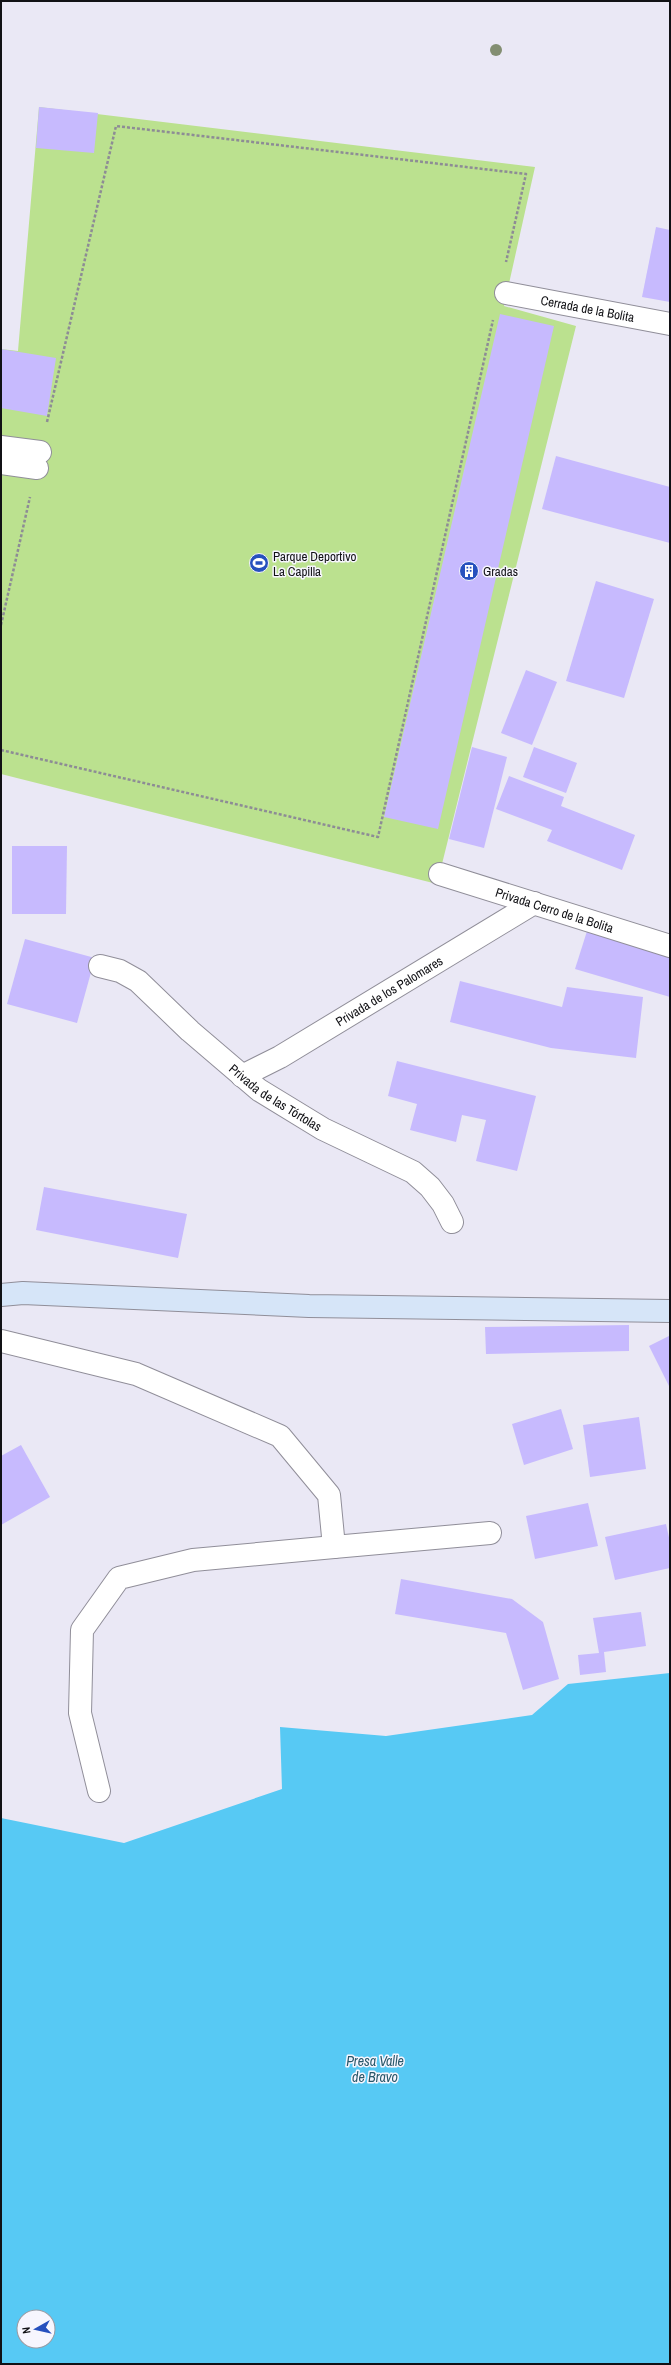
<svg xmlns="http://www.w3.org/2000/svg" width="671" height="2365" font-family="'Archivo Narrow',sans-serif">
	<style>
		.green { fill: #bbe18f }
		.water { fill: #57c9f4; fill-rule: evenodd }
		.building { fill: #c7bafe }
		.lines { fill: none; stroke-linecap: round; stroke-linejoin: round }
		.lane-casing { stroke: #908e99; stroke-width: 24 }
		.street-casing { stroke: #908e99; stroke-width: 24 }
		.secondary-casing { stroke: #908e99; stroke-width: 24 }
		.path { stroke: #8d8c95; stroke-width: 2.5; stroke-dasharray: 3 2; stroke-linecap: butt }
		.lane { stroke: #fff; stroke-width: 22 }
		.street { stroke: #fff; stroke-width: 22 }
		.secondary { stroke: #d6e5f8; stroke-width: 22 }
		.tree { fill: #838e72 }
		.labels { text-anchor: middle; dominant-baseline: central; stroke-width: 3; stroke-linejoin: round; paint-order: stroke }
		.street-label { font-size: 13px; fill: #111115; stroke: #f7f6fe }
		.poi-label { font-size: 13px; fill: #111115; stroke: #f7f6fe; text-anchor: start }
		.water-label { font-size: 14px; font-style: italic; fill: #29586b; stroke: #f7f6fe }
	</style>
	<rect width="100%" height="100%" fill="#eae8f5"/>
	<path class="green" d="M39 107 535 167 504 306 576 326 437 884 1 774V349L18 351Z"/>
	<path class="water" d="M670 1673V2364H1V1818L124 1843 282 1789 280 1727 386 1736 532 1715 568 1684ZM24 2317H48V2341H24Z"/>
	<g class="building">
		<path d="M39 107 98 113 94 153 36 148Z"/>
		<path d="M656 227 670 230V302L642 297Z"/>
		<path d="M500 314 554 326 438 829 384 817Z"/>
		<path d="M1 349 56 358 47 416 1 408Z"/>
		<path d="M556 456 670 487V543L542 509Z"/>
		<path d="M596 581 654 599 624 698 566 681Z"/>
		<path d="M526 670 557 682 532 745 501 733Z"/>
		<path d="M472 747 507 757 484 848 449 839Z"/>
		<path d="M534 747 577 763 566 793 523 777Z"/>
		<path d="M509 776 564 797 561 806 635 835 622 870 547 841 552 830 496 809Z"/>
		<path d="M12 846H67L66 914H12Z"/>
		<path d="M588 928 670 953V997L575 969Z"/>
		<path d="M25 939 95 958 77 1023 7 1004Z"/>
		<path d="M460 981 562 1007 567 987 643 997 636 1058 551 1048 450 1022Z"/>
		<path d="M397 1061 536 1096 517 1171 476 1161 486 1120 462 1115 456 1142 410 1130 417 1104 388 1096Z"/>
		<path d="M44 1187 187 1214 178 1258 36 1230Z"/>
		<path d="M629 1325V1351L486 1354 485 1327Z"/>
		<path d="M669 1336 670 1337V1388L649 1346Z"/>
		<path d="M561 1409 573 1449 524 1465 512 1424Z"/>
		<path d="M639 1417 646 1469 590 1477 583 1425Z"/>
		<path d="M21 1445 50 1497 1 1525V1456Z"/>
		<path d="M588 1503 598 1546 535 1559 526 1516Z"/>
		<path d="M666 1524 670 1542V1568L615 1580 605 1537Z"/>
		<path d="M401 1579 512 1599 543 1622 559 1679 523 1690 506 1633 395 1614Z"/>
		<path d="M641 1612 646 1646 604 1652 606 1672 580 1675 578 1655 599 1653 593 1618Z"/>
	</g>
	<g class="lines">
		<g class="lane-casing">
			<g id="lane">
				<path d="M1 463 37 468"/>
				<path d="M1 1341 136 1374 280 1436 329 1495 334 1547 490 1533"/>
				<path d="M99 1791 80 1713 82 1630 119 1578 193 1560 334 1547"/>
			</g>
		</g>
		<g class="street-casing">
			<g id="street">
				<path id="s1" d="M506 293 670 324"/>
				<path d="M1 447 40 452"/>
				<path id="s2" d="M440 874 670 946"/>
				<path id="s3" d="M100 966 120 971 138 981 190 1031 259 1090 323 1129 413 1172 430 1187 443 1204 452 1222"/>
				<path id="s4" d="M242 1076 280 1057 534 903"/>
			</g>
		</g>
		<g class="secondary-casing">
			<path id="secondary" d="M1 1295 23 1293 309 1306 670 1311"/>
		</g>
		<g class="path">
			<path d="M47 422 116 126 526 174 506 262"/>
			<path d="M1 625 30 497"/>
			<path d="M1 750 378 837 493 320"/>
		</g>
		<use href="#lane" class="lane"/>
		<use href="#street" class="street"/>
		<use href="#secondary" class="secondary"/>
	</g>
	<circle class="tree" cx="496" cy="50" r="6"/>
	<defs>
		<g id="stadium-disc" transform="scale(1)"><circle r="9.5" fill="#2650be" stroke="#f7f6fe"/><path d="M0-5a6.5 5 0 1 0 0 10a6.5 5 0 1 0 0-10ZM-3.5-1.8h7v3.6h-7Z" fill="#fff"/></g>
		<g id="building-disc" transform="scale(1)"><circle r="9.5" fill="#2650be" stroke="#f7f6fe"/><path d="M-4-6H4V6H1V3H-1V6H-4ZM-2.5-4.3h1.7v1.8h-1.7ZM.8-4.3h1.7v1.8H.8ZM-2.5-1h1.7V.8h-1.7ZM.8-1h1.7V.8H.8Z" fill="#fff"/></g>
	</defs>
	<g fill-rule="evenodd">
		<use href="#stadium-disc" x="259" y="563"/>
		<use href="#building-disc" x="469" y="571"/>
	</g>
	<g class="labels">
		<g class="street-label">
			<text stroke="none"><textPath href="#s1" startOffset="83">Cerrada de la Bolita</textPath></text>
			<text stroke="none"><textPath href="#s2" startOffset="120">Privada Cerro de la Bolita</textPath></text>
			<text stroke="none"><textPath href="#s4" startOffset="170">Privada de los Palomares</textPath></text>
			<text stroke="none"><textPath href="#s3" startOffset="222">Privada de las Tórtolas</textPath></text>
		</g>
		<g class="poi-label">
			<text x="273" y="556">Parque Deportivo<tspan x="273" dy="15">La Capilla</tspan></text>
			<text x="483" y="571">Gradas</text>
		</g>
		<g class="water-label">
			<text x="375" y="2061">Presa Valle<tspan x="375" dy="16">de Bravo</tspan></text>
		</g>
	</g>
	<rect width="671" height="2365" fill="none" stroke="#111115" stroke-width="4"/>
	<g transform="translate(36 2329) rotate(262)"><circle r="19" fill="#f7f6fe" stroke="#9b9aa1"/>
	<path d="M0-3L7 15L0 10L-7 15Z" fill="#2650be"/>
	<text y="-6" font-size="11" font-weight="bold" text-anchor="middle" fill="#111115">N</text>
	</g>
</svg>
